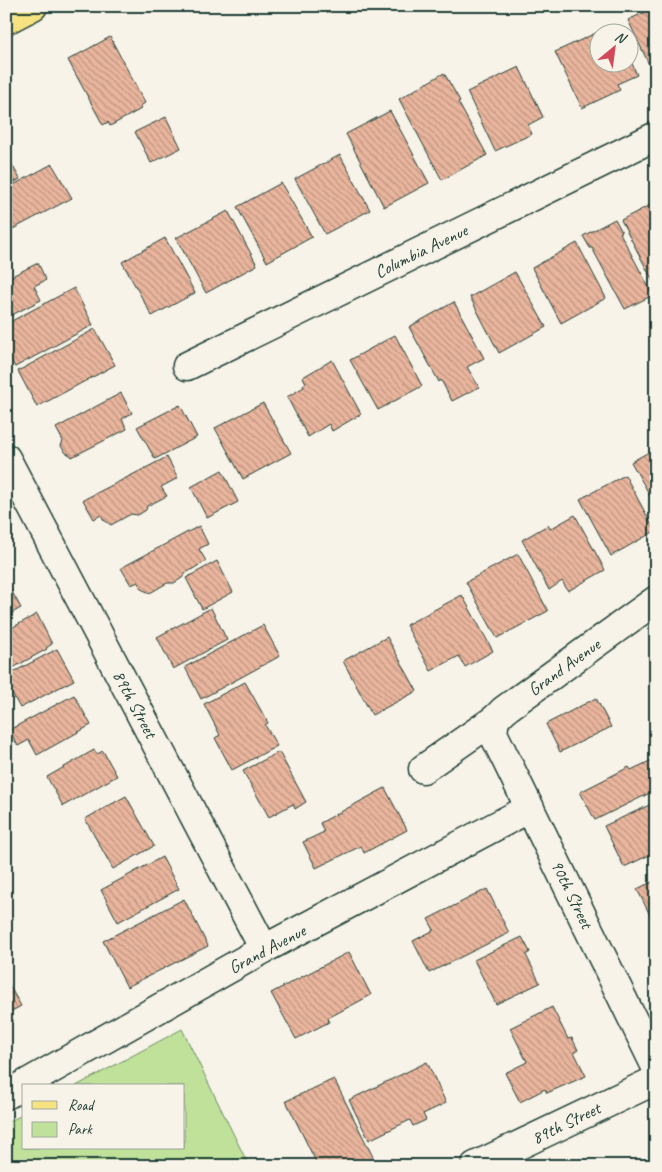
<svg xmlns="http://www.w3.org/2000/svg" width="662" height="1172" font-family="Caveat,sans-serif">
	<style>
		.green { fill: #c0e19a; stroke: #708f67 }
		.building { fill: url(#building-back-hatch); stroke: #1f3d34 }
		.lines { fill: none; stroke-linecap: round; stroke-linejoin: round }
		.minor-casing { stroke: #1f3d34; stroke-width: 31 }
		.major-casing { stroke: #1f3d34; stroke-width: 31 }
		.minor { stroke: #f7f3e8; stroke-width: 28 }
		.major { stroke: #f7e281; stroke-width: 28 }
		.labels { text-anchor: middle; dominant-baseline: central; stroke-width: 5; stroke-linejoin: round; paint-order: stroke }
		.street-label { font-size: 18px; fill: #1f3d34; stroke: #f7f3e8 }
	</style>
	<defs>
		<pattern id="building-back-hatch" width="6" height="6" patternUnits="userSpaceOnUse" patternTransform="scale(1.25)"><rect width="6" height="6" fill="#eab59d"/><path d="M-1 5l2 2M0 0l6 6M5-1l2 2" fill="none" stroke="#bd9481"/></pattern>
	</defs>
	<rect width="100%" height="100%" fill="#f7f3e8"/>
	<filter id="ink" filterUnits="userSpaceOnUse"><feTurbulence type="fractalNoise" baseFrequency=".02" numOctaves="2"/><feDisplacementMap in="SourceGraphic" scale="10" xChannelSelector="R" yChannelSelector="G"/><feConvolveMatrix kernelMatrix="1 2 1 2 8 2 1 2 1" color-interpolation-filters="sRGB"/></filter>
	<g filter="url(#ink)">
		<path class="green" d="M182 1029 249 1166H6V1123L24 1114V1148H184V1086H76Z"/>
		<g class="building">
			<path d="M656 7V72L653 73 628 20Z"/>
			<path d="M613 25 616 32H600V62H630V59L637 75 617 84 620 90 582 108 555 52Z"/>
			<path d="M110 37 145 103 140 106 141 109 110 126 108 122 103 125 68 60Z"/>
			<path d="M519 67 543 117 528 125 532 134 495 151 467 92Z"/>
			<path d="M444 73 460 101 458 102 487 155 442 180 399 99Z"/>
			<path d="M390 111 429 183 384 207 346 134Z"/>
			<path d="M166 117 181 148 151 163 135 132Z"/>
			<path d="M340 155 370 210 325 234 295 179Z"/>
			<path d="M11 163 20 179 6 187V165Z"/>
			<path d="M52 164 72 198 11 230 6 222V189Z"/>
			<path d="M281 183 312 237 267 262 237 207Z"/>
			<path d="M656 202V287L621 220Z"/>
			<path d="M228 211 257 265 206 293 176 238Z"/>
			<path d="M615 219 622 232 620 233 653 295 625 309 592 248H590L583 236Z"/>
			<path d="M165 238 195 293 152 316 122 262Z"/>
			<path d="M577 243 606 298 561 323 532 268Z"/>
			<path d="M38 263 46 280 34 286 41 300 6 318V279Z"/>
			<path d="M515 272 546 327 499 353 470 297Z"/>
			<path d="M74 288 93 325 15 367 6 351V324Z"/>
			<path d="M454 302 484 358 467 367 479 387 452 401 441 380 439 382 409 327Z"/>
			<path d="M95 329 115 365 37 407 18 371Z"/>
			<path d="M395 335 422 386 378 410 350 360Z"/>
			<path d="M332 360 361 414 332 431 329 424 308 437 287 397 304 387 303 385 306 383 303 377Z"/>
			<path d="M121 393 132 413 122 419 127 429 72 457 70 455 65 452 61 446 63 441 56 428Z"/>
			<path d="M263 403 291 453 243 479 215 428Z"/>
			<path d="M180 405 197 437 155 459 137 427Z"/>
			<path d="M656 448V506L631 462Z"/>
			<path d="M167 457 178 478 161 487 167 496 147 506 146 510 138 515 131 514 111 525 104 520 101 515 94 519 83 500Z"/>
			<path d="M222 470 238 502 207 518 191 487Z"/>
			<path d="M625 475 655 531 611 556 580 499Z"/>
			<path d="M575 515 605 570 568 591 562 581 549 590 522 540 548 525 550 529Z"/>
			<path d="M199 526 208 544 199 549 206 561 186 573 182 578 174 583H167L150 593 141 589 138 582 131 585 121 568Z"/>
			<path d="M518 554 548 611 497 638 466 582Z"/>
			<path d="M217 561 233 592 202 609 186 578Z"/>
			<path d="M6 581 21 608 6 616Z"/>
			<path d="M462 595 493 651 465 667 459 656 431 671 406 625Z"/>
			<path d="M211 608 227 640 173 669 157 637Z"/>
			<path d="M37 614 52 644 46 648 47 649 9 670 6 665V631Z"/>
			<path d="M263 625 280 656 201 699 185 667Z"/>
			<path d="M387 637 417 691 372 715 343 661Z"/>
			<path d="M57 649 74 680 20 708 6 683V676Z"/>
			<path d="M245 682 268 723 265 725 277 746 232 770 215 738 220 735 204 704Z"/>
			<path d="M74 695 91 725 37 755 29 740 18 746 9 730Z"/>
			<path d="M596 698 611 727 560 752 546 724Z"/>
			<path d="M94 750 97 754 103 751 117 776 63 806 47 777Z"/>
			<path d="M279 752 306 802 295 809 293 804 269 817 243 771Z"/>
			<path d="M654 759 656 763V790L595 820 580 792 629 767 631 770Z"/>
			<path d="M385 788 407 830 364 853 361 846 316 868 303 842 324 832 320 823Z"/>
			<path d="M126 796 154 846 113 869 85 819Z"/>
			<path d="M656 802V852L624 867 604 826Z"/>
			<path d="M162 857 179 889 118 922 101 890Z"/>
			<path d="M656 880V927L637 889Z"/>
			<path d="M487 889 509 933 429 973 413 941 434 930 428 919Z"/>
			<path d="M184 899 208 946 127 987 103 941Z"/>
			<path d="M522 937 530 952 526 955 540 983 496 1004 474 960Z"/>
			<path d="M349 952 371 995 328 1018 329 1022 296 1039 271 993Z"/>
			<path d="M6 980 21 1006 6 1014Z"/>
			<path d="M552 1007 568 1039 572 1038 578 1050 574 1052 586 1076 547 1093 545 1089 520 1102 505 1073 527 1062 510 1028Z"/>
			<path d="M427 1062 446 1103 423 1114 426 1120 413 1126 410 1120 369 1140 349 1100Z"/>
			<path d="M334 1079 374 1159 361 1166H355L353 1163 347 1166H318L286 1101Z"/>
		</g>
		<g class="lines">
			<g class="minor-casing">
				<g id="minor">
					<path d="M187 366 656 136"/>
					<path d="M6 458 264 949"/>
					<path d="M495 719 493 733 656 1067"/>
					<path d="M423 769 495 719 504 710 656 600"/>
					<path d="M6 1095 264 949 530 808"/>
					<path d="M475 1166 656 1080"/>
				</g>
			</g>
			<g class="major-casing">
				<path id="major" d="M6 20 33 6"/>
			</g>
			<use href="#minor" class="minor"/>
			<use href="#major" class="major"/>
		</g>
	</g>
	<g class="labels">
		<g class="street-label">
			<text transform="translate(421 251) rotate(-26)">Columbia Avenue</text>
			<text transform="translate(564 667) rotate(-36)">Grand Avenue</text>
			<text transform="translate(135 704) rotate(62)">89th Street</text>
			<text transform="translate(572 894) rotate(64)">90th Street</text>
			<text transform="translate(267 949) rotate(-28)">Grand Avenue</text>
			<text transform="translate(566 1123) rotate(-26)">89th Street</text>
		</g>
	</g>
	<rect width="662" height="1172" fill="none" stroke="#f7f3e8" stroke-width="25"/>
	<rect x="12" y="12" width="637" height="1147" fill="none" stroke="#1f3d34" stroke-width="2" filter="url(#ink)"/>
	<rect x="22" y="1084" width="162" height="65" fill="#f7f3e8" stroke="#a1aaa0"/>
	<rect x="32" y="1101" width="25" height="8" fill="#f7e281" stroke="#a1aaa0"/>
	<text x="68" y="1110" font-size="15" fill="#1f3d34">Road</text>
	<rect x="32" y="1122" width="25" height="15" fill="#c0e19a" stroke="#a1aaa0"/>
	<text x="68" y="1134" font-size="15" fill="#1f3d34">Park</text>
	<g transform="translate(614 48) rotate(29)"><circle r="24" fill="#f7f3e8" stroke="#a1aaa0"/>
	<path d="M0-4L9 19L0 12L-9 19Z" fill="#d1495b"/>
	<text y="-8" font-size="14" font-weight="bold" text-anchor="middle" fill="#1f3d34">N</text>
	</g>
</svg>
